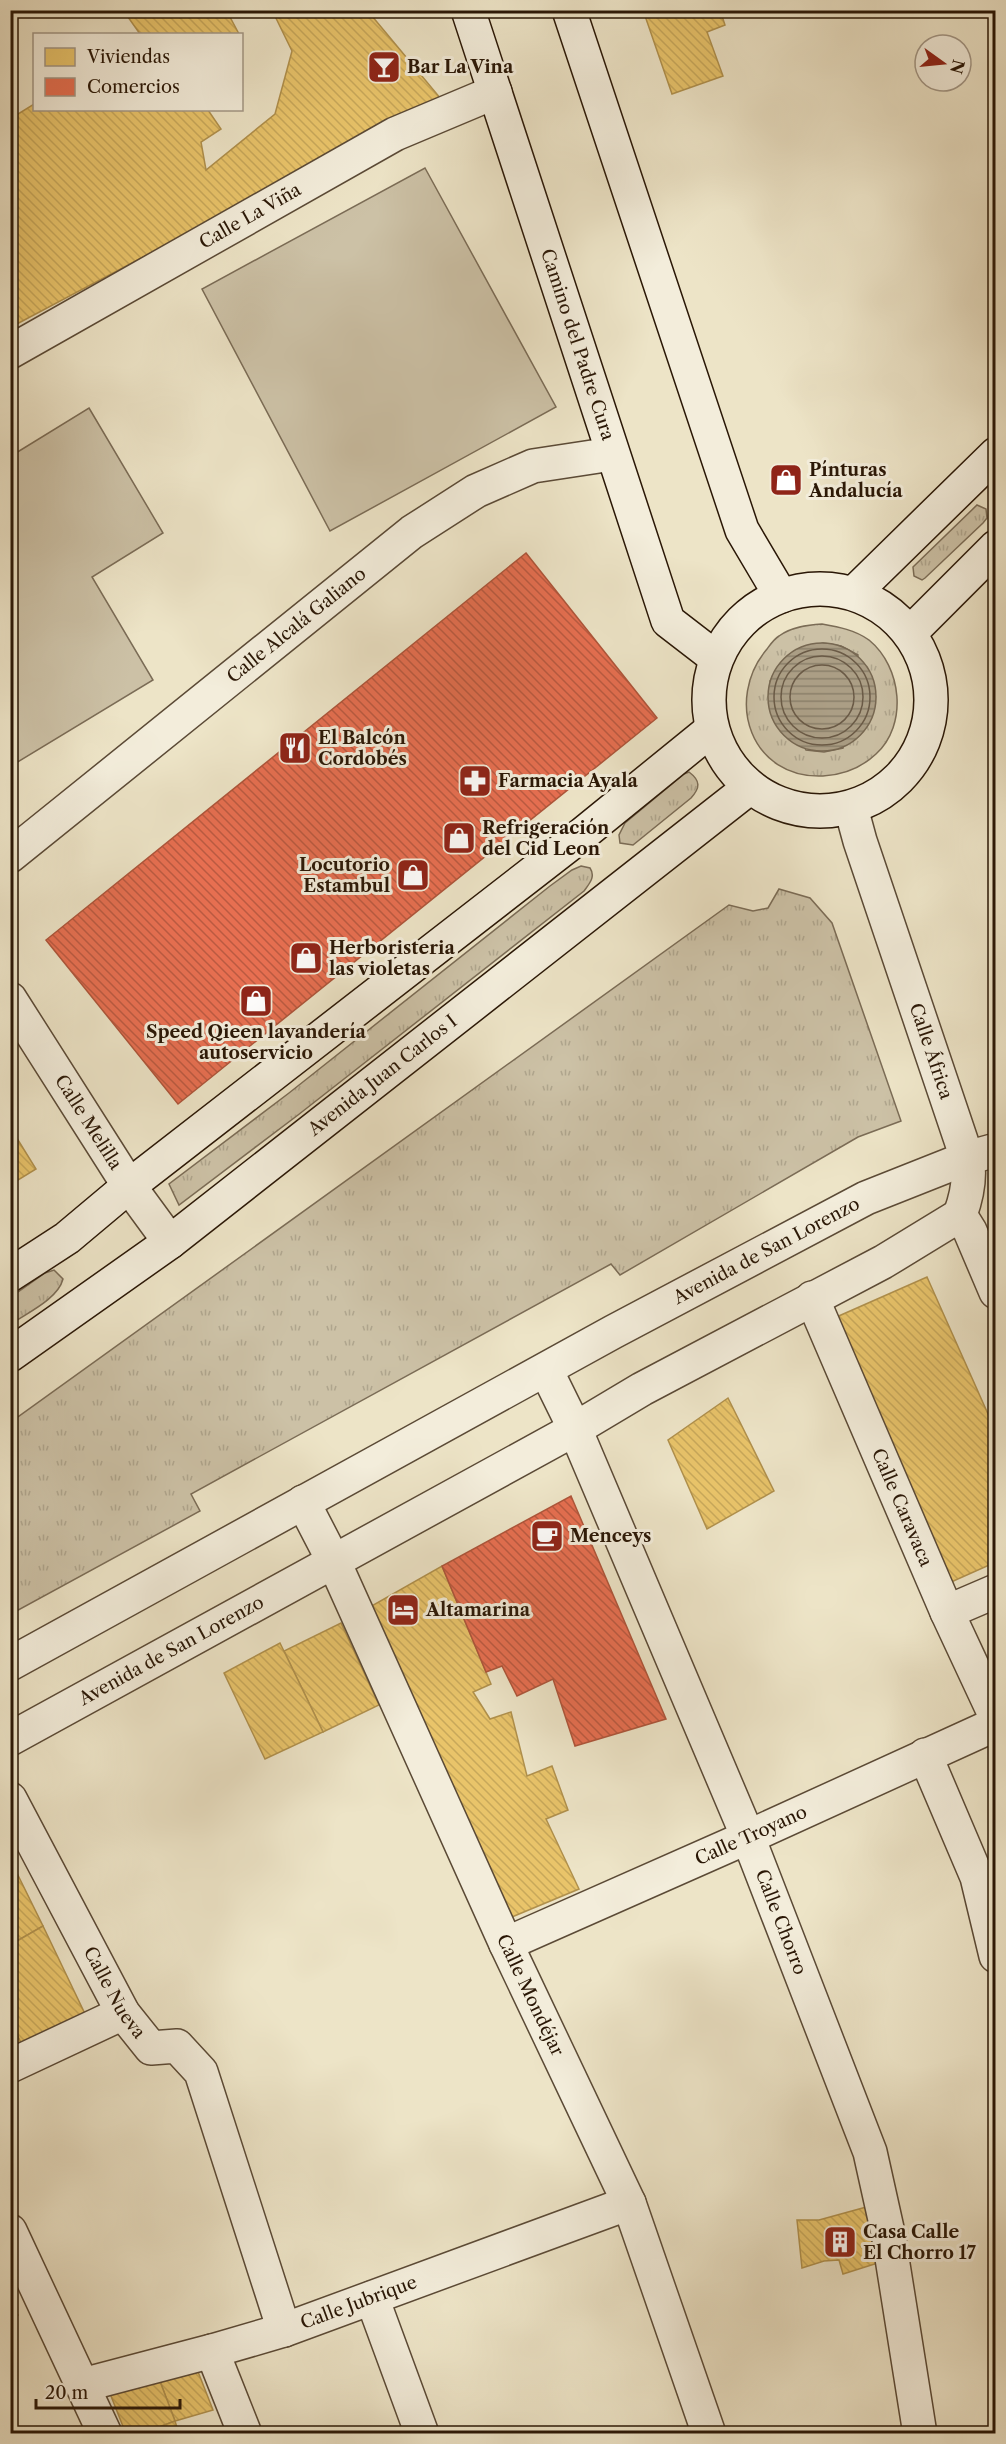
<svg xmlns="http://www.w3.org/2000/svg" width="1006" height="2444" font-family="'Libre Caslon Text',serif">
	<style>
		.grass { fill: url(#grass-tufts); stroke: #7b6c56; stroke-width: 1.5; fill-rule: evenodd }
		.pitch { fill: #ccc1a6; stroke: #7b6c56; stroke-width: 1.5 }
		.water { fill: url(#water-rules); stroke: #776852; stroke-width: 1.5 }
		.homes { fill: url(#homes-back-hatch); stroke: #b0904c; stroke-width: 1.5 }
		.shops { fill: url(#shops-back-hatch); stroke: #ae553a; stroke-width: 1.5 }
		.lines { fill: none; stroke-linecap: round; stroke-linejoin: round }
		.shore { stroke: #6a5a46; stroke-width: 1.5 }
		.street-casing { stroke: #5b4a36; stroke-width: 36 }
		.secondary-casing { stroke: #2a1706; stroke-width: 36 }
		.street { stroke: #f3eddb; stroke-width: 33 }
		.secondary { stroke: #f3eddb; stroke-width: 33 }
		.labels { text-anchor: middle; dominant-baseline: central; stroke-width: 6; stroke-linejoin: round; paint-order: stroke }
		.poi-label { font-size: 18px; font-weight: bold; fill: #2a1706; stroke: #f3eddb; text-anchor: start }
		.street-label { font-size: 18px; fill: #2a1706; stroke: #f3eddb }
	</style>
	<defs>
		<pattern id="grass-tufts" width="24" height="20" patternUnits="userSpaceOnUse" patternTransform="scale(1.5)"><rect width="24" height="20" fill="#ccc1a6"/><path d="M3 7l-1-3M5 7V3M7 7l1-3M15 17l-1-3M17 17v-4M19 17l1-3" fill="none" stroke="#afa58d"/></pattern>
		<pattern id="water-rules" width="6" height="5" patternUnits="userSpaceOnUse" patternTransform="scale(1.5)"><rect width="6" height="5" fill="#ab9e85"/><path d="M0 2.5h6" fill="none" stroke="#8b806b"/></pattern>
		<pattern id="homes-back-hatch" width="6" height="6" patternUnits="userSpaceOnUse" patternTransform="scale(1.5)"><rect width="6" height="6" fill="#e9c46a"/><path d="M-1 5l2 2M0 0l6 6M5-1l2 2" fill="none" stroke="#c8a85a"/></pattern>
		<pattern id="shops-back-hatch" width="6" height="6" patternUnits="userSpaceOnUse" patternTransform="scale(1.5)"><rect width="6" height="6" fill="#e76f51"/><path d="M-1 5l2 2M0 0l6 6M5-1l2 2" fill="none" stroke="#bb5a41"/></pattern>
	</defs>
	<rect width="100%" height="100%" fill="#ede4c7"/>
	<filter id="stains"><feTurbulence type="fractalNoise" baseFrequency=".00333" numOctaves="4"/><feColorMatrix values="0 0 0 0 .2 0 0 0 0 .09 0 0 0 0 .02 0 0 0 .5 -.17"/></filter>
	<radialGradient id="worn" r=".72"><stop offset=".6" stop-color="#630" stop-opacity="0"/><stop offset="1" stop-color="#630" stop-opacity=".3"/></radialGradient>
	<g class="grass">
		<path d="M977 505 986 509 987 518 983 523 925 578 922 580 914 576 913 567Z"/>
		<path d="M822 624C839 627 855 630 869 640 902 667 908 725 876 754 861 768 843 775 823 776 751 779 724 700 767 649 770 645 774 639 779 636 791 627 807 625 822 624ZM823 643 841 646 858 655 843 748 824 752 806 750 770 681C785 652 794 652 823 643Z"/>
		<path d="M689 772C701 781 700 788 691 798L633 845 620 843 619 835 625 823 684 774Z"/>
		<path d="M581 866 590 868C596 877 589 884 584 891L298 1115 179 1205 169 1184 289 1093 550 886 572 870Z"/>
		<path d="M779 889 810 898 832 923 901 1121 858 1137 620 1275 611 1264 191 1494 200 1511 11 1614V1422L729 905 753 911 768 908Z"/>
		<path d="M54 1270 63 1279C58 1299 27 1313 11 1324V1297L45 1273Z"/>
	</g>
	<g class="pitch">
		<path d="M425 168 556 407 330 531 202 289Z"/>
		<path d="M89 408 163 533 92 577 153 680 11 766V456Z"/>
	</g>
	<circle class="water" cx="822" cy="697" r="54"/>
	<g class="homes">
		<path d="M123 10H238L230 17 239 34H140Z"/>
		<path d="M272 10H367L441 99 15 325 10 318V119L34 104V110H208L221 129 201 142 206 170 275 114 292 51Z"/>
		<path d="M643 10H720L725 25 707 32 723 76 672 94Z"/>
		<path d="M10 1127 36 1169 10 1185Z"/>
		<path d="M927 1277 996 1432V1562L949 1583 832 1319Z"/>
		<path d="M728 1398 774 1491 707 1529 668 1440Z"/>
		<path d="M442 1566 491 1684 473 1692 490 1719 511 1712 527 1776 552 1766 568 1810 546 1819 579 1889 507 1919 368 1608Z"/>
		<path d="M341 1623 379 1705 323 1732 284 1651Z"/>
		<path d="M280 1643 323 1732 265 1759 224 1673Z"/>
		<path d="M10 1859 43 1926 10 1945Z"/>
		<path d="M43 1926 86 2016 23 2047 10 2021V1945Z"/>
		<path d="M10 2021 23 2047 10 2053Z"/>
		<path d="M870 2206 881 2262 843 2274 839 2260 824 2261 802 2268 797 2220H819Z"/>
		<path d="M10 2300 18 2315 10 2318Z"/>
		<path d="M195 2364 213 2410 175 2421 158 2376Z"/>
		<path d="M158 2376 175 2421 141 2434H126L109 2391Z"/>
		<path d="M175 2421 179 2434H141Z"/>
	</g>
	<g class="shops">
		<path d="M526 553 657 718 178 1104 46 940Z"/>
		<path d="M571 1496 666 1719 575 1746 553 1679 517 1696 502 1666 486 1672 442 1566Z"/>
	</g>
	<g class="lines">
		<g class="shore">
			<circle cx="822" cy="697" r="48"/>
			<circle cx="822" cy="697" r="41"/>
			<circle cx="822" cy="697" r="32"/>
		</g>
		<g class="street-casing">
			<g id="street">
				<path id="s1" d="M10 352 395 134 495 92"/>
				<path id="s2" d="M851 808 860 841 967 1158C971 1178 967 1196 960 1215"/>
				<path id="s3" d="M10 856 412 532 476 491 533 466 612 454"/>
				<path id="s4" d="M10 999 129 1186 170 1242"/>
				<path d="M960 1215 970 1231 996 1292"/>
				<path id="s5" d="M812 1298 947 1612 996 1717"/>
				<path id="s6" d="M546 1370 575 1429 748 1837 870 2152 888 2233 920 2434"/>
				<path id="s7" d="M303 1502 334 1562 506 1944 629 2203 709 2434"/>
				<path d="M947 1612 996 1591"/>
				<path id="s8" d="M10 1664 613 1332 866 1198 967 1158 996 1150"/>
				<path id="s9" d="M10 1739 575 1429 642 1389 883 1262 960 1215"/>
				<path d="M925 1755 977 1877 996 1956"/>
				<path id="s10" d="M10 1799 123 2013 151 2048 177 2046 201 2072 284 2330"/>
				<path id="s11" d="M506 1944 748 1837 996 1724"/>
				<path d="M10 2066 123 2013"/>
				<path d="M10 2231 105 2434"/>
				<path d="M372 2298 422 2434"/>
				<path d="M212 2351 245 2434"/>
				<path id="s12" d="M83 2385 212 2351 284 2330 629 2203"/>
			</g>
		</g>
		<g class="secondary-casing">
			<g id="secondary">
				<path id="s13" d="M468 10 668 621 716 658"/>
				<path d="M569 10 742 530 781 596"/>
				<circle cx="820" cy="700" r="111"/>
				<path d="M854 593 996 454"/>
				<path d="M910 633 996 547"/>
				<path d="M10 1275 67 1238 129 1186 584 833 712 729"/>
				<path id="s14" d="M10 1355 170 1242 749 788"/>
			</g>
		</g>
		<use href="#street" class="street"/>
		<use href="#secondary" class="secondary"/>
	</g>
	<defs>
		<g id="bar-square" transform="scale(1.725)"><rect x="-9" y="-9" width="18" height="18" rx="4" fill="#8f2418" stroke="#f3eddb"/><path d="M-6-5H6L.8 .8V4.5H3.5V6h-7V4.5H-.8V.8Z" fill="#fff"/></g>
		<g id="shop-square" transform="scale(1.725)"><rect x="-9" y="-9" width="18" height="18" rx="4" fill="#8f2418" stroke="#f3eddb"/><path d="M-5-2.5h2.3a2.7 3.5 0 0 1 5.4 0H5L5.5 6h-11ZM-1.5-2.5h3a1.5 2.3 0 0 0-3 0Z" fill="#fff"/></g>
		<g id="restaurant-square" transform="scale(1.725)"><rect x="-9" y="-9" width="18" height="18" rx="4" fill="#8f2418" stroke="#f3eddb"/><path d="M-5-6h1v4h1v-4h1v4h1v-4h1v5L-1.5 .5V6h-2V.5L-5-1ZM5-6V6H3V1.5H1.5Q1.5-4 5-6Z" fill="#fff"/></g>
		<g id="pharmacy-square" transform="scale(1.725)"><rect x="-9" y="-9" width="18" height="18" rx="4" fill="#8f2418" stroke="#f3eddb"/><path d="M-2-6h4v4h4v4h-4v4h-4v-4h-4v-4h4Z" fill="#fff"/></g>
		<g id="cafe-square" transform="scale(1.725)"><rect x="-9" y="-9" width="18" height="18" rx="4" fill="#8f2418" stroke="#f3eddb"/><path d="M-5.5-4.5H6V0H3Q3 3.5 0 3.5H-2.5Q-5.5 3.5-5.5 0ZM3-3.2v2h1.7v-2ZM-6 4.5H4V6H-6Z" fill="#fff"/></g>
		<g id="hotel-square" transform="scale(1.725)"><rect x="-9" y="-9" width="18" height="18" rx="4" fill="#8f2418" stroke="#f3eddb"/><path d="M-6-4.5h1.5V1H6V5H4.5V3h-9V5H-6ZM-4 0a1.8 1.8 0 1 1 3.6 0ZM.5 0V-2.5h3Q6-2.5 6 0Z" fill="#fff"/></g>
		<g id="building-square" transform="scale(1.725)"><rect x="-9" y="-9" width="18" height="18" rx="4" fill="#8f2418" stroke="#f3eddb"/><path d="M-4-6H4V6H1V3H-1V6H-4ZM-2.5-4.3h1.7v1.8h-1.7ZM.8-4.3h1.7v1.8H.8ZM-2.5-1h1.7V.8h-1.7ZM.8-1h1.7V.8H.8Z" fill="#fff"/></g>
	</defs>
	<g fill-rule="evenodd">
		<use href="#bar-square" x="384" y="67"/>
		<use href="#shop-square" x="786" y="480"/>
		<use href="#restaurant-square" x="295" y="748"/>
		<use href="#pharmacy-square" x="475" y="781"/>
		<use href="#shop-square" x="459" y="838"/>
		<use href="#shop-square" x="413" y="875"/>
		<use href="#shop-square" x="306" y="958"/>
		<use href="#shop-square" x="256" y="1001"/>
		<use href="#cafe-square" x="547" y="1536"/>
		<use href="#hotel-square" x="403" y="1610"/>
		<use href="#building-square" x="840" y="2242"/>
	</g>
	<g class="labels">
		<g class="poi-label">
			<text x="407" y="67">Bar La Vina</text>
			<text x="809" y="470">Pínturas<tspan x="809" dy="21">Andalucía</tspan></text>
			<text x="318" y="738">El Balcón<tspan x="318" dy="21">Cordobés</tspan></text>
			<text x="498" y="781">Farmacia Ayala</text>
			<text x="482" y="828">Refrigeración<tspan x="482" dy="21">del Cid Leon</tspan></text>
			<text x="390" y="865" text-anchor="end">Locutorio<tspan x="390" dy="21">Estambul</tspan></text>
			<text x="329" y="948">Herboristeria<tspan x="329" dy="21">las violetas</tspan></text>
			<text x="256" y="1032" text-anchor="middle">Speed Qieen lavandería<tspan x="256" dy="21">autoservicio</tspan></text>
			<text x="570" y="1536">Menceys</text>
			<text x="426" y="1610">Altamarina</text>
			<text x="863" y="2232">Casa Calle<tspan x="863" dy="21">El Chorro 17</tspan></text>
		</g>
		<g class="street-label">
			<text stroke="none"><textPath href="#s1" startOffset="276">Calle La Viña</textPath></text>
			<text stroke="none"><textPath href="#s13" startOffset="352">Camino del Padre Cura</textPath></text>
			<text stroke="none"><textPath href="#s3" startOffset="368">Calle Alcalá Galiano</textPath></text>
			<text stroke="none"><textPath href="#s2" startOffset="256">Calle África</textPath></text>
			<text stroke="none"><textPath href="#s14" startOffset="466">Avenida Juan Carlos I</textPath></text>
			<text stroke="none"><textPath href="#s4" startOffset="146">Calle Melilla</textPath></text>
			<text stroke="none"><textPath href="#s8" startOffset="862">Avenida de San Lorenzo</textPath></text>
			<text stroke="none"><textPath href="#s5" startOffset="228">Calle Caravaca</textPath></text>
			<text stroke="none"><textPath href="#s9" startOffset="184">Avenida de San Lorenzo</textPath></text>
			<text stroke="none"><textPath href="#s11" startOffset="268">Calle Troyano</textPath></text>
			<text stroke="none"><textPath href="#s6" startOffset="600">Calle Chorro</textPath></text>
			<text stroke="none"><textPath href="#s10" startOffset="220">Calle Nueva</textPath></text>
			<text stroke="none"><textPath href="#s7" startOffset="543">Calle Mondéjar</textPath></text>
			<text stroke="none"><textPath href="#s12" startOffset="288">Calle Jubrique</textPath></text>
		</g>
	</g>
	<rect width="1006" height="2444" fill="none" stroke="#ede4c7" stroke-width="36"/>
	<rect x="12" y="12" width="982" height="2420" fill="none" stroke="#2a1706" stroke-width="3"/>
	<rect x="18" y="18" width="970" height="2408" fill="none" stroke="#2a1706" stroke-width="1.5"/>
	<rect x="33" y="33" width="210" height="78" fill="#f3eddb" stroke="#a39786" stroke-width="1.5"/>
	<rect x="45" y="48" width="30" height="18" fill="#e9c46a" stroke="#a39786" stroke-width="1.5"/>
	<text x="87" y="63" font-size="18" fill="#2a1706">Viviendas</text>
	<rect x="45" y="78" width="30" height="18" fill="#e76f51" stroke="#a39786" stroke-width="1.5"/>
	<text x="87" y="93" font-size="18" fill="#2a1706">Comercios</text>
	<g transform="translate(943 63) rotate(105)"><circle r="28" fill="#f3eddb" stroke="#a39786" stroke-width="1.5"/>
	<path d="M0-4.5L10 22L0 15L-10 22Z" fill="#8f2418"/>
	<text y="-9" font-size="16" font-weight="bold" text-anchor="middle" fill="#2a1706">N</text>
	</g>
	<path d="M36 2399v9h144v-9" fill="none" stroke="#2a1706" stroke-width="3"/>
	<text x="45" y="2399" font-size="18" fill="#2a1706" stroke="#f3eddb" stroke-width="4.5" paint-order="stroke">20 m</text>
	<rect width="100%" height="100%" filter="url(#stains)"/>
	<rect width="100%" height="100%" fill="url(#worn)"/>
</svg>
